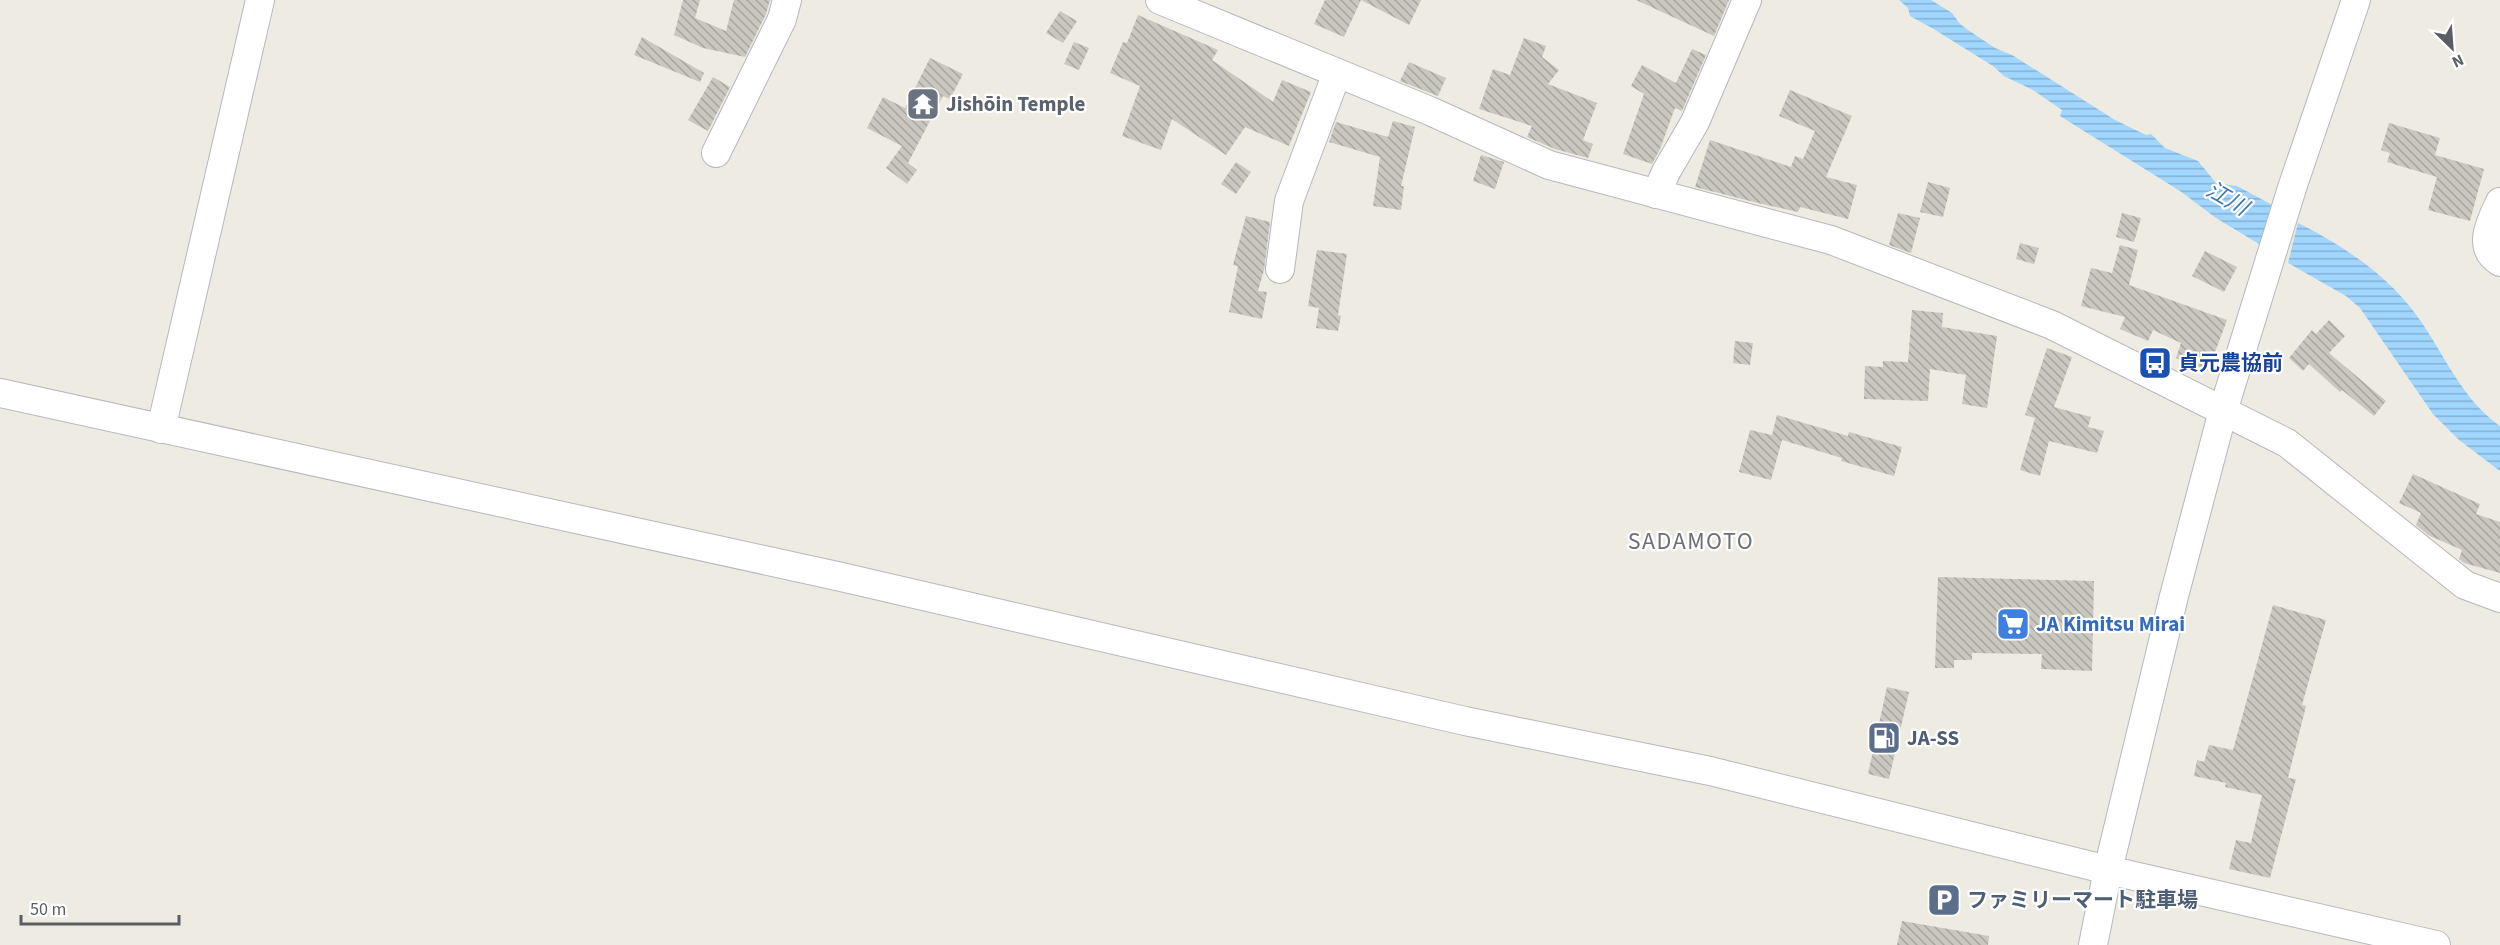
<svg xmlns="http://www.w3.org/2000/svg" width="2500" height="945" font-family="'Source Sans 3','Noto Sans JP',sans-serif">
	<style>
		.water { fill: url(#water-rules) }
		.building { fill: url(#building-back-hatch) }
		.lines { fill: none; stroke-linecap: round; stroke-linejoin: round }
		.minor-casing { stroke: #b5b8bd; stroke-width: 30 }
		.minor { stroke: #fff; stroke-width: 28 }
		.labels { text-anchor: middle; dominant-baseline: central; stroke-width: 4.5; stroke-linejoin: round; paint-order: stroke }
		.worship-label { font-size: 21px; font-weight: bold; fill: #5b616d; stroke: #fff; text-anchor: start }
		.transit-label { font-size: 21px; font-weight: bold; fill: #164399; stroke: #fff; text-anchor: start }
		.shop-label { font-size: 21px; font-weight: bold; fill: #366cbe; stroke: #fff; text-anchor: start }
		.service-label { font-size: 21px; font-weight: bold; fill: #4e5e75; stroke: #fff; text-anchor: start }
		.water-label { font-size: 22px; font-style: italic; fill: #3b77b3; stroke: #fff }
		.quarter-label { font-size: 24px; letter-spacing: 1.5px; fill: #6b7075; stroke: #fff }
	</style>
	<defs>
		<pattern id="water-rules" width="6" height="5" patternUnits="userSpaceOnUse" patternTransform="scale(1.5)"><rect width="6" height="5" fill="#a0d6ff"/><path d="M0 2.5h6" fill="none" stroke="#85b1d2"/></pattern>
		<pattern id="building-back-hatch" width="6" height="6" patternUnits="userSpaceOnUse" patternTransform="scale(1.5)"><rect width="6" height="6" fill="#cac7c1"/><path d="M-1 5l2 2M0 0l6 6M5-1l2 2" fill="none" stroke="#a7a5a0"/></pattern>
	</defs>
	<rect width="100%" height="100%" fill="#eeebe2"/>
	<g class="water">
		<path d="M1899 0H1931L1952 13 1960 24 1971 32 1995 48 2012 55 2115 120 2146 135 2151 134 2165 148 2198 161 2216 183 2237 186 2274 206 2264 247 2216 218 2180 191 2060 116 2062 110 2033 90 2004 76 1993 66 1932 28 1910 16 1908 8Z"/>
		<path d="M2298 223C2342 245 2388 275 2417 316 2444 353 2461 399 2500 426V471L2459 440 2433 414 2360 308 2346 296 2288 263Z"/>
	</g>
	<g class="building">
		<path d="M683 0H700L695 18 726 31 734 0H770L766 14 745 57 703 48 674 35Z"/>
		<path d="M1325 0H1421L1409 25 1361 0 1344 37 1314 24Z"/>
		<path d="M1636 0H1729L1714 36Z"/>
		<path d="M1060 11 1077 21 1063 43 1046 33Z"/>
		<path d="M1138 15 1218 50 1212 60 1273 102 1282 80 1311 92 1289 146 1245 127 1226 155 1172 119 1161 150 1122 136 1140 86 1110 73 1123 42 1127 43Z"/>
		<path d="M642 37 704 73 700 82 634 55Z"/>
		<path d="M1524 38 1546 46 1542 57 1559 70 1548 84 1597 103 1583 140 1593 144 1588 158 1555 149 1527 137 1532 126 1479 109 1493 69 1510 75Z"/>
		<path d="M1074 42 1089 48 1079 70 1064 64Z"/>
		<path d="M1692 49 1706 55 1682 111 1675 108 1660 149 1652 164 1623 154 1644 94 1631 86 1642 65 1676 83Z"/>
		<path d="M930 58 963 74 950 99 943 96 908 163 917 170 907 184 886 168 902 146 867 128 883 97 905 108Z"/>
		<path d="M1409 62 1446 78 1438 96 1400 81Z"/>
		<path d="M713 77 730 87 708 131 688 120Z"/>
		<path d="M1790 90 1852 116 1826 177 1857 185 1848 219 1800 207 1798 212 1758 203 1695 187 1710 140 1791 167 1795 156 1803 159 1815 131 1779 116Z"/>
		<path d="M1393 121 1415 127 1401 186H1404L1401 210 1373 206 1380 157 1329 142 1336 122 1388 137Z"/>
		<path d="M2389 123 2440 138 2435 155 2484 169 2470 221 2428 210 2437 177 2387 162 2390 153 2381 150Z"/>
		<path d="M1481 155 1504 162 1495 189 1473 181Z"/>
		<path d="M1236 162 1251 172 1236 194 1221 184Z"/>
		<path d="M1928 182 1950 188 1943 217 1920 212Z"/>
		<path d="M1898 213 1920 218 1911 253 1889 245Z"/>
		<path d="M2122 213 2141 218 2134 242 2116 237Z"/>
		<path d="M1246 216 1270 222 1264 270 1258 291 1267 292 1262 319 1229 312 1238 266 1233 265Z"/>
		<path d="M2020 243 2039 248 2034 264 2016 259Z"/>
		<path d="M2120 245 2138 250 2129 285 2227 320 2208 371 2176 358 2181 343 2153 330 2148 341 2120 329 2125 317 2081 306 2091 268 2112 273Z"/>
		<path d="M1317 250 1347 254 1338 315 1341 316 1338 331 1316 328 1319 308 1308 306Z"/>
		<path d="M2205 251 2237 267 2224 292 2192 276Z"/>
		<path d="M1912 310 1943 313 1942 327 1997 336 1987 408 1962 404 1966 375 1930 369 1928 401 1864 399 1865 366 1883 367V361L1908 362Z"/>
		<path d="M2329 320 2345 336 2329 353 2386 401 2374 416 2342 390 2340 392 2309 364 2303 371 2289 358 2312 330 2316 334Z"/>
		<path d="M1735 341 1753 343 1750 365 1733 363Z"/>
		<path d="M2047 348 2072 357 2054 407 2091 417 2088 427 2104 431 2097 453 2049 441 2040 476 2020 470 2035 418 2025 415Z"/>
		<path d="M1777 415 1848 436 1849 432 1902 447 1894 476 1841 461 1842 458 1782 440 1771 480 1739 472 1750 430 1772 435Z"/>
		<path d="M2413 474 2480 504 2476 514 2500 522V573L2464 563 2459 559 2462 550 2428 535 2416 525 2421 513 2399 503Z"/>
		<path d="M1938 577 2094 581 2092 671 2041 669 2042 654 1972 653V660H1954V668H1935Z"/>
		<path d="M2273 605 2326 620 2302 705 2306 706 2288 778 2296 779 2270 878 2229 869 2236 840 2251 843 2262 795 2225 787 2226 783 2194 776 2197 760 2204 762 2209 745 2233 750Z"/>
		<path d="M1887 687 1909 692 1889 779 1868 774Z"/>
		<path d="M1902 921 1989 936 1988 945H1897Z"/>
	</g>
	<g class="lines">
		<g class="minor-casing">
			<g id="minor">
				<path d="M1160 0 1430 111 1549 165 1831 240 2052 325 2287 443 2465 585 2500 598"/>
				<path d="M716 153 782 19 787 0"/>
				<path d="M1656 194 1666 172 1695 122 1747 0"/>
				<path d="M2500 202C2491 221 2476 247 2500 262"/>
				<path d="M1280 269 1289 201 1337 73"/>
				<path d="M0 393 837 576 1465 721 1710 771 2108 870 2436 945"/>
				<path d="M161 429 260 0"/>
				<path d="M2093 945 2108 870 2174 596 2223 411 2292 188 2356 0"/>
			</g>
		</g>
		<use href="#minor" class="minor"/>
	</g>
	<defs>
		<g id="temple-square" transform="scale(1.725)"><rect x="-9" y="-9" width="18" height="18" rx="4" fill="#6b7280" stroke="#fff"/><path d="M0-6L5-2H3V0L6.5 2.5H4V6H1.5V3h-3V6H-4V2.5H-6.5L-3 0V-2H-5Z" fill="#fff"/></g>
		<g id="bus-square" transform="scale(1.725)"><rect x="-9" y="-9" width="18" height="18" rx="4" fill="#1a4fb4" stroke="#fff"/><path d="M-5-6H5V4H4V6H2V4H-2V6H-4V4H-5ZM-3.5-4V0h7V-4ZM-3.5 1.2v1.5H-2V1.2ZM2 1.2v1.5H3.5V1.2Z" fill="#fff"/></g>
		<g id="supermarket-square" transform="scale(1.725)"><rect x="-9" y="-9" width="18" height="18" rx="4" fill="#3f7fe0" stroke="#fff"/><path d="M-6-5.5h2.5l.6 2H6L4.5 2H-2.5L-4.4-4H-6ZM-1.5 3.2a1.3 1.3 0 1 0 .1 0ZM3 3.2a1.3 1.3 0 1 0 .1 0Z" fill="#fff"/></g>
		<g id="fuel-square" transform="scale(1.725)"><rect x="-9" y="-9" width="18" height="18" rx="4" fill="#5c6f8a" stroke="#fff"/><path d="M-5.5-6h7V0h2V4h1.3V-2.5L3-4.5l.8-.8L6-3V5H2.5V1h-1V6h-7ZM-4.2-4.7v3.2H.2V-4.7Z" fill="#fff"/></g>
		<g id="parking-square" transform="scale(1.725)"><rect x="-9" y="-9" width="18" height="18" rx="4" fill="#5c6f8a" stroke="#fff"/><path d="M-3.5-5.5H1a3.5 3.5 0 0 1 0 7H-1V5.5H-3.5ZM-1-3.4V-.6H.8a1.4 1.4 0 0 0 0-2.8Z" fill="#fff"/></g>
	</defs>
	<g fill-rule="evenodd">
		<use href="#temple-square" x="923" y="104"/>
		<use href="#bus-square" x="2155" y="363"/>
		<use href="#supermarket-square" x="2013" y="624"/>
		<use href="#fuel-square" x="1884" y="738"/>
		<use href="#parking-square" x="1944" y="900"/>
	</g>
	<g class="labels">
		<g class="worship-label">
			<text x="946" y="104">Jishōin Temple</text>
		</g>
		<g class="transit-label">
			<text x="2178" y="363">貞元農協前</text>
		</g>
		<g class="shop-label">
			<text x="2036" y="624">JA Kimitsu Mirai</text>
		</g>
		<g class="service-label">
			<text x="1907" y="738">JA-SS</text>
			<text x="1967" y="900">ファミリーマート駐車場</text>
		</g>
		<g class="water-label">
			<text transform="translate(2227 199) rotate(30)">江川</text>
		</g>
		<g class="quarter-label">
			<text x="1691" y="541">SADAMOTO</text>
		</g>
	</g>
	<g transform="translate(2452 48) rotate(155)" stroke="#ffffff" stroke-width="4.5" paint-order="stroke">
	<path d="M0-4.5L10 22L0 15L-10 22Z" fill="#5a5e63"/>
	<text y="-9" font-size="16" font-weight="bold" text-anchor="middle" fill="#5a5e63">N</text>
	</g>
	<path d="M21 915v9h158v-9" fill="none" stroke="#5a5e63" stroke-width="3"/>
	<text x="30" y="915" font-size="18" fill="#5a5e63" stroke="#ffffff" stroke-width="4.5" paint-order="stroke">50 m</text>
</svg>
